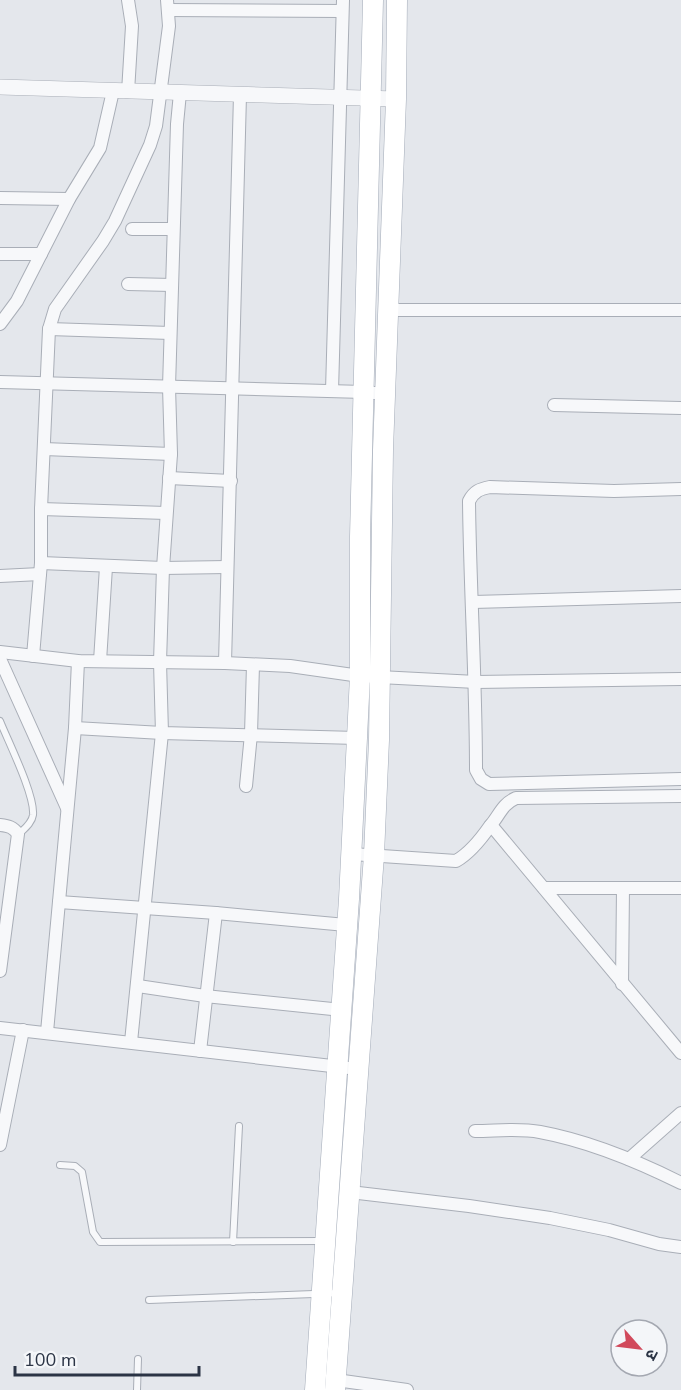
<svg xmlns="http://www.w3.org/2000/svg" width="681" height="1390" font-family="'Nunito Sans','Noto Sans Devanagari',sans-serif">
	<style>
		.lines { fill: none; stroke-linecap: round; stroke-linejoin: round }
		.service-casing { stroke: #a9aeb7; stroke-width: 8 }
		.minor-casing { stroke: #a9aeb7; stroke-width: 14 }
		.tertiary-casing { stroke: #a9aeb7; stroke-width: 16 }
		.primary-casing { stroke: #a3abb8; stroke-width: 21 }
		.service { stroke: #f7f8fa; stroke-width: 6 }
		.minor { stroke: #f7f8fa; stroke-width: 12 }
		.tertiary { stroke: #f7f8fa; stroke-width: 15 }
		.primary { stroke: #fff; stroke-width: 20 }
	</style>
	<rect width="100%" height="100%" fill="#e4e7ec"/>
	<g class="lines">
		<g class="service-casing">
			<g id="service">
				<path d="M0 721C8 741 35 795 33 815 32 823 24 829 19 834"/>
				<path d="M60 1165 75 1166 82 1172 93 1232 100 1242 323 1241"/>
				<path d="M233 1242 239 1126"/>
				<path d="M149 1300 340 1293"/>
				<path d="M137 1390 138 1359"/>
			</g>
		</g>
		<g class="minor-casing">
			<g id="minor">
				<path d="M128 0 132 26 128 92"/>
				<path d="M168 10 342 11"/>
				<path d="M0 198 69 199"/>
				<path d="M132 229H173"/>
				<path d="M0 254H41"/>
				<path d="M128 284 172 285"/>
				<path d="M388 310H681"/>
				<path d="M0 324 17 301 69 199 100 148 113 91"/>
				<path d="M49 329 170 333"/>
				<path d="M0 382 364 392 385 394"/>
				<path d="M332 391 343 0"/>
				<path d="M554 405 681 408"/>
				<path d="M44 449 171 454"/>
				<path d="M169 478 231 481"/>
				<path d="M681 489 614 491 490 487C480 489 474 491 469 501 470 590 476 680 476 770L481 779 489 784 681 779"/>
				<path d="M41 509 166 513"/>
				<path d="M41 563 163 568 227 567"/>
				<path d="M0 576 40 574"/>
				<path d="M473 602 681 596"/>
				<path d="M0 652 78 661 225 663 290 666 360 676 476 682 681 679"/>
				<path d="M33 656 41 563V509L49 329 55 309 103 241 115 221 150 145 156 126 169 26 167 0"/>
				<path d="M0 659 67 808"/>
				<path d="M100 661 106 567"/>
				<path d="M225 663 240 95"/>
				<path d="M75 728 162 733 357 738"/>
				<path d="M246 786 251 734 253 665"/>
				<path d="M0 825C9 826 13 827 18 834L0 971"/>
				<path d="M491 825 681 1053"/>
				<path d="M352 854 456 861C470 853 481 839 490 826 499 816 502 804 516 798L681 796"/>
				<path d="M544 888H681"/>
				<path d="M59 902 216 913 346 925"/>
				<path d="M622 984 623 888"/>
				<path d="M138 986 205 996 342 1010"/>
				<path d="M0 1028 358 1069"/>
				<path d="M47 1032 75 728 78 661"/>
				<path d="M131 1042 162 733 160 662 163 568 171 454 169 387 177 124 180 93"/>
				<path d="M200 1051 216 913"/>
				<path d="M475 1131C496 1131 519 1128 540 1132 589 1141 637 1161 681 1183"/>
				<path d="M0 1145 23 1030"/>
				<path d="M629 1159 681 1113"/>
				<path d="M350 1192 469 1206 550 1218 609 1230 659 1244 681 1247"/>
				<path d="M336 1380 407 1390"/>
			</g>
		</g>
		<g class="tertiary-casing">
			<path id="tertiary" d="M0 87 396 99"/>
		</g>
		<g class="primary-casing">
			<g id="primary">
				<path d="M315 1390 349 899 357 738 360 676V537L373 0"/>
				<path d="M335 1390 374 855 379 740 383 450 396 99 397 0"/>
			</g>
		</g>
		<use href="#service" class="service"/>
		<use href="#minor" class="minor"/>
		<use href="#tertiary" class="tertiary"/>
		<use href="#primary" class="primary"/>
	</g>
	<g transform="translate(639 1348) rotate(118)"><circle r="28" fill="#f4f6f9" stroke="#a4a8b1" stroke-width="1.5"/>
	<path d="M0-4.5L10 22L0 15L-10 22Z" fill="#d1495b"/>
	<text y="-9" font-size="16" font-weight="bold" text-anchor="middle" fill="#2b3445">उ</text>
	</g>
	<path d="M15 1366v9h184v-9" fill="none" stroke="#2b3445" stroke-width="3"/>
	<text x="24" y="1366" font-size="18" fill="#2b3445" stroke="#f4f6f9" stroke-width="4.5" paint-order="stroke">100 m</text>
</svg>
